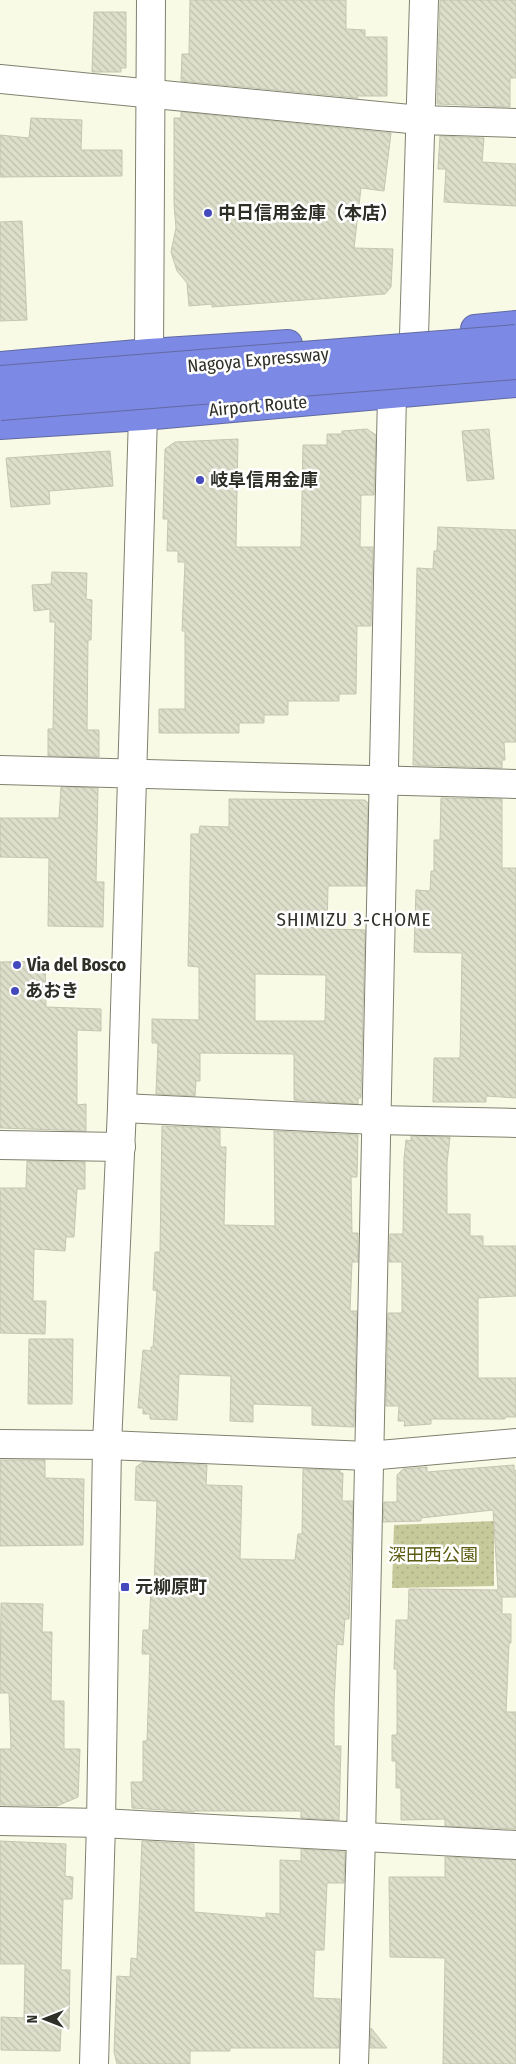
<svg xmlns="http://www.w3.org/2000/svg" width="516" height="2064" font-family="'Fira Sans Condensed','Noto Sans JP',sans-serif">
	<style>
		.green { fill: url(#green-dots) }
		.building { fill: url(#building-back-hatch); stroke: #c4c6b2; fill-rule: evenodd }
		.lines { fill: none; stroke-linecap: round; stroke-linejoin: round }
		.street-casing { stroke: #80816f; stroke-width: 30 }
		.secondary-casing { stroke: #80816f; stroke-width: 30 }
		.highway-casing { stroke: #616aa2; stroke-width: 30 }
		.street { stroke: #fff; stroke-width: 28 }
		.secondary { stroke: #fff; stroke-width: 28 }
		.highway { stroke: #7c8ae5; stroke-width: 28 }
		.highway-bridge-casing { stroke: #616aa2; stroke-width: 30; stroke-linecap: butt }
		.highway-bridge { stroke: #7c8ae5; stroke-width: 28 }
		.poi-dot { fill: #4449be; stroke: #fff; stroke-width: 2 }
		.labels { text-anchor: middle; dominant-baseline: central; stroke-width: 5; stroke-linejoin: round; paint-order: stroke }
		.poi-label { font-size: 18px; font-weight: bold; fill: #2e2f27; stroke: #fff; text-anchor: start }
		.street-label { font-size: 18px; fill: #2e2f27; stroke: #fff }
		.park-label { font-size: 18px; fill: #5b5c11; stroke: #fff }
		.neighbourhood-label { font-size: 19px; letter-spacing: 1px; fill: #2e2f27; stroke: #fff }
	</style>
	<defs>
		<pattern id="green-dots" width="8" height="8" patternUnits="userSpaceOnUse" patternTransform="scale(1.25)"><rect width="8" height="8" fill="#c6c99a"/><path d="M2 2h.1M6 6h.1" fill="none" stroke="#aaad85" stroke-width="1.8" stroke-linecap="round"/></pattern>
		<pattern id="building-back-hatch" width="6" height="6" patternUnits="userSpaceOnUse" patternTransform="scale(1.25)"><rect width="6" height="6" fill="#dddfcb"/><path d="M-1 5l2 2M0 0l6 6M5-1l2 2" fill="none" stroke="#bec0ae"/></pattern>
	</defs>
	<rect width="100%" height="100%" fill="#f9fae6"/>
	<path class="green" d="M494 1521V1586L392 1588 394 1525Z"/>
	<g class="building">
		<path d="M190 0H346V29L365 30V37H387V96H357L358 98 181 81 182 54H189Z"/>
		<path d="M440 0H516V78H510V107L437 104Z"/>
		<path d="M94 12H126V68H121V72H92Z"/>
		<path d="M181 112 391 133 384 191 361 188 354 248 393 249 391 287 385 294 212 307V304L189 306 187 283 177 271 171 252 176 228 174 204V118H181Z"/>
		<path d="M31 118 82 120 81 150H122V176L0 177V135L29 138Z"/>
		<path d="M440 136 484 138 482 162 516 164V206L444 202 446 169H438Z"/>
		<path d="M22 221 27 320 0 321V222Z"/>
		<path d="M367 429 376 435 374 495H361L360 547H373L371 626H357L356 694H339V701H288V715H264V723H239V733H159V709H185V631H182L185 562H178V551H167L168 519H163L165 449 175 442 238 439 236 547H301L303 445H327V434H342V431Z"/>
		<path d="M489 429 494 479 467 481 462 431Z"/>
		<path d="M110 451 113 486 49 491 50 504 11 507 6 458Z"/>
		<path d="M438 527 516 530V742H504L505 760H502V768L413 765 417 568 433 569 434 551H437Z"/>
		<path d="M52 572 87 573 86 599 92 600 91 640H88L87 730H99V757L48 756V729H53L55 622H50V609L34 611 32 585 51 584Z"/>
		<path d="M61 787 98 788 96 882H104L103 927 48 926 49 858 0 857V818H59Z"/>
		<path d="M441 798 502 799V868H516V1098L486 1096V1102H433L434 1058H460L462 955V953L414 952 416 890 430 891 431 871H434V840H440Z"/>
		<path d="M229 799 365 800 368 803 366 886H328L327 929 365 930 361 1098H358V1104L294 1100V1054L200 1053V1081H196L195 1096 156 1094 158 1043H152V1019L199 1020V967L188 966 191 834H199L200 826 229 827ZM255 974 326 975 325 1021H255Z"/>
		<path d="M45 961 46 1007 101 1009V1031L77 1030V1105L86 1104V1131L0 1128V962Z"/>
		<path d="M162 1126 220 1128V1147H226L224 1225 275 1226 274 1131 358 1135 357 1177H351L352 1233H358V1262H352L350 1311H357L354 1427 312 1425V1406L253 1404V1422L230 1421 231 1376 179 1374 177 1420 150 1419V1414H143V1408H138L143 1350 151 1351V1347H153L157 1291 153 1290 155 1252H160Z"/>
		<path d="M411 1136 450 1137 447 1163V1214H470V1236H483V1246H516V1296L478 1298V1378H516V1417H505V1419H431V1424L404 1426 405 1421H398L399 1406H386L388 1313H402V1262H389L390 1234H403L404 1159 406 1140 411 1141Z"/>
		<path d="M27 1161 85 1162V1189H77L74 1237H66L65 1251 34 1249 33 1301H46L45 1334 0 1333V1188H26Z"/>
		<path d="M29 1339H73L72 1404H28Z"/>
		<path d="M0 1460H45V1478L84 1479 83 1545 0 1546Z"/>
		<path d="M143 1462 207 1465 206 1485 242 1486 240 1559 295 1560 298 1534H302L303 1469 340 1470V1473H343L342 1501H353L349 1619H345L343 1645 337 1644 334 1703V1746H341L339 1820 301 1818V1811H194V1812L132 1808 131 1782H143V1741H147L150 1654H142L143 1630H149L151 1588H154L157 1501 135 1500 136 1467Z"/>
		<path d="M514 1465V1471L516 1470V1597H502V1614H511V1643H509L506 1712H516V1829L445 1826V1819L401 1820V1788H396V1761H392V1735H397V1669H394L396 1620H408L409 1589 498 1590 493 1510 421 1518V1521L383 1522 384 1502H397V1475L403 1469 427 1467V1472Z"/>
		<path d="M1 1603 43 1604 42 1632H52L51 1701H64V1749H80L78 1797 57 1806 0 1805V1749H11L9 1693H0Z"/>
		<path d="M0 1841 66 1844 65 1876 73 1877 72 1899H63L61 1970H70L69 2029H61L60 2051 1 2050V2017L24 2018 25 1964H0Z"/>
		<path d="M142 1841 194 1844V1912L266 1918V1913L280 1914V1860L301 1861V1849L345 1852 344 1883H327L324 1950H315L313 1998 340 1999 339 2048H230V2051H190V2064H117L114 2052 117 1976 130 1977 131 1958 137 1959Z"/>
		<path d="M445 1857 516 1860V2064H443L445 1958 390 1957 389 1877H445Z"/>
		<path d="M371 2028 387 2048H370Z"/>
	</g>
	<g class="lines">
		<g class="street-casing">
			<g id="street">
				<path d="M0 79 420 120 516 123"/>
				<path d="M414 336 424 0"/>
				<path d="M0 770 516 784"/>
				<path d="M122 1108 376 1120 516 1123"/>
				<path d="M0 1145 121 1147"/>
				<path d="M0 1444 107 1445 368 1456 516 1443"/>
				<path d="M0 1821 101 1823 516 1845"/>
				<path d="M354 2064 361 1838 392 394"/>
			</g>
		</g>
		<g class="secondary-casing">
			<path id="secondary" d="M94 2064 101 1823 107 1445 122 1108 143 416 149 353 151 0"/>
		</g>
		<g class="highway-casing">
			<g id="highway">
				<path d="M475 329 516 325"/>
				<path d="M0 366 149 353 288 344"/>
				<path d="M0 425 143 416 516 383"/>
			</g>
		</g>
		<use href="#street" class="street"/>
		<use href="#secondary" class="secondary"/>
		<use href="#highway" class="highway"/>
		<g class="highway-bridge-casing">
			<g id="highway-bridge">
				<path d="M0 380 516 339"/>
				<path d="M0 406 516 365"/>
			</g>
		</g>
		<use href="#highway-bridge" class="highway-bridge"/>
	</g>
	<g class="poi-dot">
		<circle cx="208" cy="213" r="5"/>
		<circle cx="200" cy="480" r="5"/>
		<circle cx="17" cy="965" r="5"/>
		<circle cx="15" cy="991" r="5"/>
		<rect x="120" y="1582" width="10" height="10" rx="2.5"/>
	</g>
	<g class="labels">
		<g class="poi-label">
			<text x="218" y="213">中日信用金庫（本店）</text>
			<text x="210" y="480">岐阜信用金庫</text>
			<text x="27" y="965">Via del Bosco</text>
			<text x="25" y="991">あおき</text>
			<text x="135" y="1587">元柳原町</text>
		</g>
		<g class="street-label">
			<text transform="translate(258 360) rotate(-5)">Nagoya Expressway</text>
			<text transform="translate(258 406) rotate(-5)">Airport Route</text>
		</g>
		<g class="park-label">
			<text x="433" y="1555">深田西公園</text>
		</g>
		<g class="neighbourhood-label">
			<text x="354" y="919">SHIMIZU 3-CHOME</text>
		</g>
	</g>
	<g transform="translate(45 2019) rotate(270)" stroke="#ffffff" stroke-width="4" paint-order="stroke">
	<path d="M0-4L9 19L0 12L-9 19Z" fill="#2e2f27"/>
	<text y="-8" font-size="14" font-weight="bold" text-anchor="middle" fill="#2e2f27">N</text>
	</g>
</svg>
